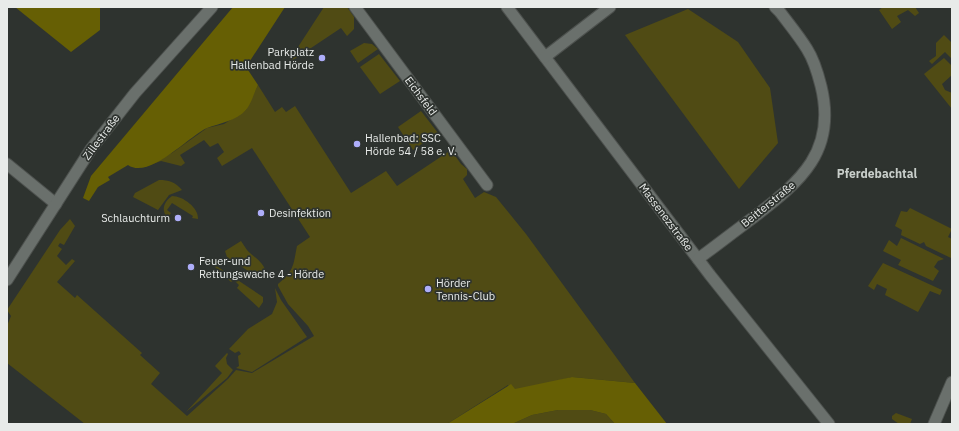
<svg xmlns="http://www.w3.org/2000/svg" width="959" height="431" font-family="'IBM Plex Sans',sans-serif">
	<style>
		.green { fill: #504b14 }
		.forest { fill: #665f04 }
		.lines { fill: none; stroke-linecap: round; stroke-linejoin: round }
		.minor-casing { stroke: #4d514e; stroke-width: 13 }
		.secondary-casing { stroke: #4d514e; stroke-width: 13 }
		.minor { stroke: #6a706c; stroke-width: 11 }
		.secondary { stroke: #6a706c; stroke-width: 11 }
		.poi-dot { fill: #aeaefa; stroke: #2e332f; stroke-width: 1.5 }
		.labels { text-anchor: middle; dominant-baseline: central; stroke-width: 3.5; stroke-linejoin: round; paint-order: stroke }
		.poi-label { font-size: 11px; fill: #e8ebe9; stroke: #2e332f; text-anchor: start }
		.street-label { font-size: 11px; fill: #e8ebe9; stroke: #2e332f }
		.neighbourhood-label { font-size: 12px; font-weight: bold; fill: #c8ceca; stroke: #2e332f }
	</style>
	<rect width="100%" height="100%" fill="#2e332f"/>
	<g class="green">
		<path d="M324 7H347L354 17V29L347 36 341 28 287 64Z"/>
		<path d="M883 7H915L919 13 915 16 908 10 897 16 901 22 892 29 879 10Z"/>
		<path d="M688 9 738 42 770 88 778 143 739 189 625 35Z"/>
		<path d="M944 35 952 43V59L945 52 932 64 929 61 936 56V43Z"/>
		<path d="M364 43 372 44 378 49 358 63 350 51Z"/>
		<path d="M379 54 400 81 380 94 360 67Z"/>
		<path d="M944 58 952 66V75L942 84 945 90 952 93V109L924 74Z"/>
		<path d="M258 85 275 112 282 107 286 112 295 106 351 193 386 171 397 186 451 150 461 164 467 169V175L463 179 475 198 484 192 496 197 526 234 635 383 572 377 513 393 508 385 447 424H85L7 363V326L11 316 7 310 60 230 70 219 75 226 64 245 60 243 58 246 62 249 57 256 66 265 72 259 75 261 57 282 75 298 77 295 142 353 140 355 160 373 151 384 187 416 228 379 236 370 252 373 314 336 308 326 288 304 278 286V284C294 271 293 266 297 246L310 237 252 148 222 166 217 158 224 152 218 143 210 147 204 140 180 155 185 163 181 166 161 161 142 168 172 153 207 128 224 124 246 110Z"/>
		<path d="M421 111 438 133 413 150 398 127Z"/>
		<path d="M159 180C169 180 175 182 182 190L169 195 158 210 133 197 135 193Z"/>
		<path d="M172 196C183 196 199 208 198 219L192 218 193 216 172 203 167 210 171 213 169 216H166C161 208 165 201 172 196Z"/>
		<path d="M910 208 952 229 948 237 952 239 951 258 926 246 924 242 920 244 901 235 902 230 895 226 901 211 907 212Z"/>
		<path d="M901 238 944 259 938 261 934 267 939 271 933 281 898 265 901 260 883 251 889 240 897 246Z"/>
		<path d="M241 241C243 244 245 247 247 250 253 257 268 264 265 276L257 277 227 257 225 251Z"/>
		<path d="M883 263 942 290 940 295 930 291 918 312 885 295 887 289 877 284 874 290 868 286Z"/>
		<path d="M215 265 263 297V302L259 308 237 288 239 285 234 280 231 282 214 266Z"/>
		<path d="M275 288 281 300 307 337 252 372 236 368 239 366 238 356 241 354 239 351 235 353 229 349 248 329 272 314 277 302Z"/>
		<path d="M227 353 228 354 226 358 227 364 233 370 227 378 186 412 222 373 215 366Z"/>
		<path d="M558 410H590L606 414 615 424H512L532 415Z"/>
		<path d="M896 413 912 419 910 424H899L892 419V416Z"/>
	</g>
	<g class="forest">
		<path d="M15 7H100V30L71 52Z"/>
		<path d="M233 7H285L246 67 258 85C254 93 251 104 246 110 236 121 220 123 207 128 189 136 149 180 128 165L108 177 110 180 98 187 89 201 83 198 91 176Z"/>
		<path d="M572 377 635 383 667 424H615L606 414 590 410H558L532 415 512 424H447L511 384 515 389Z"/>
	</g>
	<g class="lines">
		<g class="minor-casing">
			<g id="minor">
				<path d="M355 7 487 185"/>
				<path d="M507 7 710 275 829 424"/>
				<path d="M545 57 610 7"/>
				<path d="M7 164 56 204"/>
				<path d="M698 259C717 245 735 231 754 217 801 181 837 151 821 86 818 74 814 60 807 49 799 36 789 24 780 12L775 7"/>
				<path d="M934 424 952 382"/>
			</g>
		</g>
		<g class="secondary-casing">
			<path id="secondary" d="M7 280 91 149 135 93 212 7"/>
		</g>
		<use href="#minor" class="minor"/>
		<use href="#secondary" class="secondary"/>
	</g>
	<g class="poi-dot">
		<circle cx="322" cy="58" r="4"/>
		<circle cx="357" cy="144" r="4"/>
		<circle cx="261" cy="213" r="4"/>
		<circle cx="178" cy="218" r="4"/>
		<circle cx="191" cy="267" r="4"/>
		<circle cx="428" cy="289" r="4"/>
	</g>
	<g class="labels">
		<g class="poi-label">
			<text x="314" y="52" text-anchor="end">Parkplatz<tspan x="314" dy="13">Hallenbad Hörde</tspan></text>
			<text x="365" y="138">Hallenbad: SSC<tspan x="365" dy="13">Hörde 54 / 58 e. V.</tspan></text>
			<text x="269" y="213">Desinfektion</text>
			<text x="170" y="218" text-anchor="end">Schlauchturm</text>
			<text x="199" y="261">Feuer-und<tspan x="199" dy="13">Rettungswache 4 - Hörde</tspan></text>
			<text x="436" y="283">Hörder<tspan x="436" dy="13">Tennis-Club</tspan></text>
		</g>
		<g class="street-label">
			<text transform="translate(421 96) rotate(53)">Eichsfeld</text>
			<text transform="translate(101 137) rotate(-53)">Zillestraße</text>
			<text transform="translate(768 204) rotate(-39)">Beitterstraße</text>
			<text transform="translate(666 217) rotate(53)">Massenezstraße</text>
		</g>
		<g class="neighbourhood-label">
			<text x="877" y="173">Pferdebachtal</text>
		</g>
	</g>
	<rect width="959" height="431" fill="none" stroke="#e8ebe9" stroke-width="16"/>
</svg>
